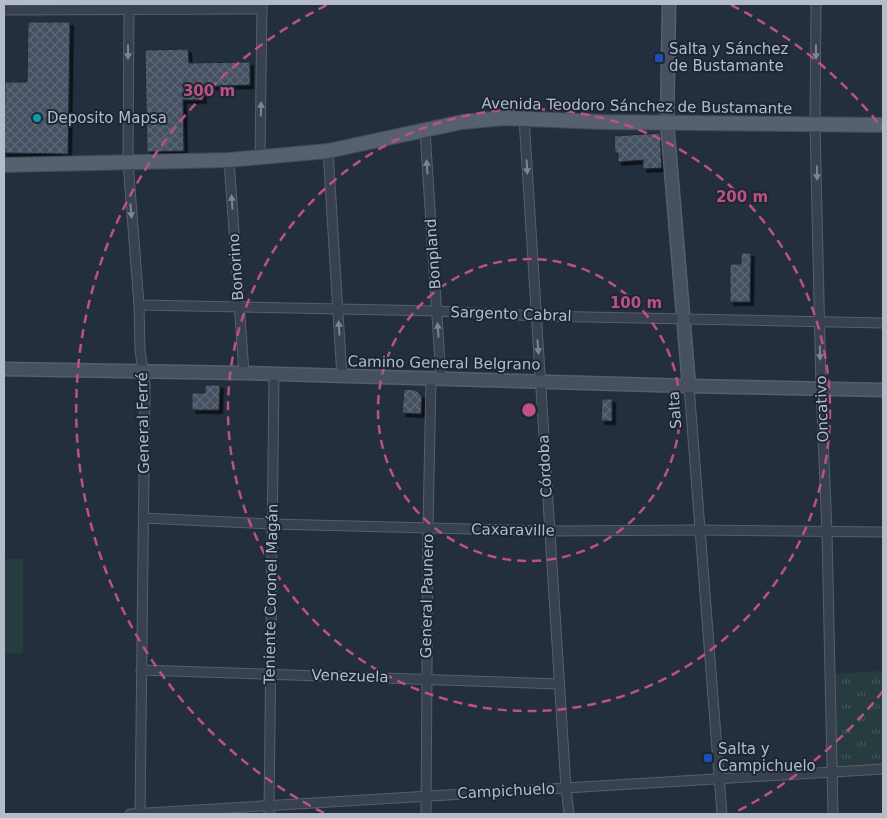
<svg xmlns="http://www.w3.org/2000/svg" width="887" height="818" font-family="'DejaVu Sans',sans-serif">
	<style>
		.park { fill: url(#park-tufts) }
		.pitch { fill: #263c3f }
		.building { fill: url(#building-cross-hatch); stroke: #1f2835; filter: url(#shadow) }
		.lines { fill: none; stroke-linecap: round; stroke-linejoin: round }
		.street-casing { stroke: #565f6c; stroke-width: 11 }
		.secondary-casing { stroke: #565f6c; stroke-width: 15 }
		.primary-casing { stroke: #414a57; stroke-width: 16 }
		.street { stroke: #38414e; stroke-width: 9 }
		.secondary { stroke: #465061; stroke-width: 12 }
		.primary { stroke: #56606e; stroke-width: 14 }
		.oneway { fill: #7c8592 }
		.ring { fill: none; stroke: #bd5182; stroke-width: 2.5; stroke-dasharray: 9 6 }
		.transit-dot { fill: #1a4fb4; stroke: #1d2633; stroke-width: 2 }
		.culture-dot { fill: #0f9aa8; stroke: #1d2633; stroke-width: 2 }
		.labels { text-anchor: middle; dominant-baseline: central; stroke-width: 4; stroke-linejoin: round; paint-order: stroke }
		.poi-label { font-size: 15px; fill: #b4bcc9; stroke: #1d2633; text-anchor: start }
		.street-label { font-size: 15px; fill: #b4bcc9; stroke: #1d2633 }
		.centre { fill: #bd5182; stroke: #1d2633; stroke-width: 2.5 }
		.ring-label { font-size: 15px; text-anchor: middle; font-weight: bold; fill: #bd5182; stroke: #1d2633; stroke-width: 4; stroke-linejoin: round; paint-order: stroke }
	</style>
	<defs>
		<pattern id="park-tufts" width="24" height="20" patternUnits="userSpaceOnUse" patternTransform="scale(1.25)"><rect width="24" height="20" fill="#263c3f"/><path d="M3 7l-1-3M5 7V3M7 7l1-3M15 17l-1-3M17 17v-4M19 17l1-3" fill="none" stroke="#435659"/></pattern>
		<pattern id="building-cross-hatch" width="8" height="8" patternUnits="userSpaceOnUse" patternTransform="scale(1.25)"><rect width="8" height="8" fill="#455162"/><path d="M0 0l8 8M0 8l8-8" fill="none" stroke="#5d6877"/></pattern>
		<filter id="shadow"><feDropShadow dx="3.5" dy="3.5" stdDeviation="0" flood-color="#0009"/></filter>
	</defs>
	<rect width="100%" height="100%" fill="#242f3e"/>
	<path class="park" d="M883 671V769L832 771 829 674Z"/>
	<rect class="pitch" x="4" y="559" width="19" height="94"/>
	<g class="building">
		<path d="M28 22H70L68 154 4 153 5 82H27Z"/>
		<path d="M188 49 189 63 250 62V85L203 87V100H183L184 151 147 152 145 50Z"/>
		<path d="M660 133 662 168 643 169V160L618 162V153H615L614 136Z"/>
		<path d="M741 253H751L750 302H730V264H741Z"/>
		<path d="M205 385H220L219 410H192V393H205Z"/>
		<path d="M404 389 416 390 422 396 421 414 402 413Z"/>
		<path d="M602 399H612V421H601Z"/>
	</g>
	<g class="lines">
		<g class="street-casing">
			<g id="street">
				<path d="M129 4 128 162 139 305 140 350 145 385 140 814"/>
				<path d="M816 4 815 124 821 389 827 532 833 814"/>
				<path d="M4 10 262 9"/>
				<path d="M524 118 566 788 569 814"/>
				<path d="M425 131 441 378"/>
				<path d="M328 151 342 377"/>
				<path d="M260 158 262 4"/>
				<path d="M229 160 244 373"/>
				<path d="M139 305 437 311 536 316 883 323"/>
				<path d="M689 386 722 814"/>
				<path d="M143 518 272 524 549 531 700 530 883 532"/>
				<path d="M141 670 559 684"/>
				<path d="M130 814 883 769"/>
				<path d="M269 814 274 374"/>
				<path d="M426 814 428 528 431 378"/>
			</g>
		</g>
		<g class="secondary-casing">
			<g id="secondary">
				<path d="M669 4 667 122 689 386"/>
				<path d="M4 369 244 373 689 386 883 390"/>
			</g>
		</g>
		<g class="primary-casing">
			<path id="primary" d="M4 165 229 160 328 151 462 122 505 118 602 122 883 125"/>
		</g>
		<use href="#street" class="street"/>
		<use href="#secondary" class="secondary"/>
		<use href="#primary" class="primary"/>
	</g>
	<defs><path id="oneway-solid" d="M-6-.8H1V-3.2L6.5 0L1 3.2V.8H-6Z" transform="scale(1.25)"/></defs>
	<g class="oneway">
		<use href="#oneway-solid" transform="translate(128 52) rotate(90)"/>
		<use href="#oneway-solid" transform="translate(816 52) rotate(90)"/>
		<use href="#oneway-solid" transform="translate(261 109) rotate(-89)"/>
		<use href="#oneway-solid" transform="translate(427 167) rotate(-94)"/>
		<use href="#oneway-solid" transform="translate(527 167) rotate(87)"/>
		<use href="#oneway-solid" transform="translate(817 173) rotate(89)"/>
		<use href="#oneway-solid" transform="translate(232 202) rotate(-94)"/>
		<use href="#oneway-solid" transform="translate(131 211) rotate(86)"/>
		<use href="#oneway-solid" transform="translate(339 328) rotate(-94)"/>
		<use href="#oneway-solid" transform="translate(438 330) rotate(-94)"/>
		<use href="#oneway-solid" transform="translate(538 347) rotate(86)"/>
		<use href="#oneway-solid" transform="translate(820 353) rotate(89)"/>
	</g>
	<g class="ring">
		<circle cx="529" cy="410" r="151"/>
		<circle cx="529" cy="410" r="301"/>
		<path d="M883 691A452 452 0 0 1 734 813M324 813A452 452 0 0 1 327 5M731 5A452 452 0 0 1 883 129"/>
	</g>
	<g class="transit-dot">
		<rect x="654" y="53" width="10" height="10" rx="2.5"/>
		<rect x="703" y="753" width="10" height="10" rx="2.5"/>
	</g>
	<circle class="culture-dot" cx="37" cy="118" r="5"/>
	<g class="labels">
		<g class="poi-label">
			<text x="669" y="49">Salta y Sánchez<tspan x="669" dy="17">de Bustamante</tspan></text>
			<text x="47" y="118">Deposito Mapsa</text>
			<text x="718" y="749">Salta y<tspan x="718" dy="17">Campichuelo</tspan></text>
		</g>
		<g class="street-label">
			<text transform="translate(637 106) rotate(1)">Avenida Teodoro Sánchez de Bustamante</text>
			<text transform="translate(433 254) rotate(-94)">Bonpland</text>
			<text transform="translate(236 267) rotate(-94)">Bonorino</text>
			<text transform="translate(511 314) rotate(2)">Sargento Cabral</text>
			<text transform="translate(444 363) rotate(1)">Camino General Belgrano</text>
			<text transform="translate(822 409) rotate(-92)">Oncativo</text>
			<text transform="translate(675 410) rotate(-94)">Salta</text>
			<text transform="translate(143 423) rotate(-91)">General Ferré</text>
			<text transform="translate(545 466) rotate(-93)">Córdoba</text>
			<text transform="translate(513 530) rotate(1)">Caxaraville</text>
			<text transform="translate(271 594) rotate(-89)">Teniente Coronel Magán</text>
			<text transform="translate(427 596) rotate(-89)">General Paunero</text>
			<text transform="translate(350 676) rotate(2)">Venezuela</text>
			<text transform="translate(506 791) rotate(-3)">Campichuelo</text>
		</g>
	</g>
	<circle cx="529" cy="410" r="8" class="centre"/>
	<g class="ring-label">
		<text x="209" y="96">300 m</text>
		<text x="742" y="202">200 m</text>
		<text x="636" y="308">100 m</text>
	</g>
	<rect width="887" height="818" fill="none" stroke="#b4bcc9" stroke-width="10"/>
</svg>
